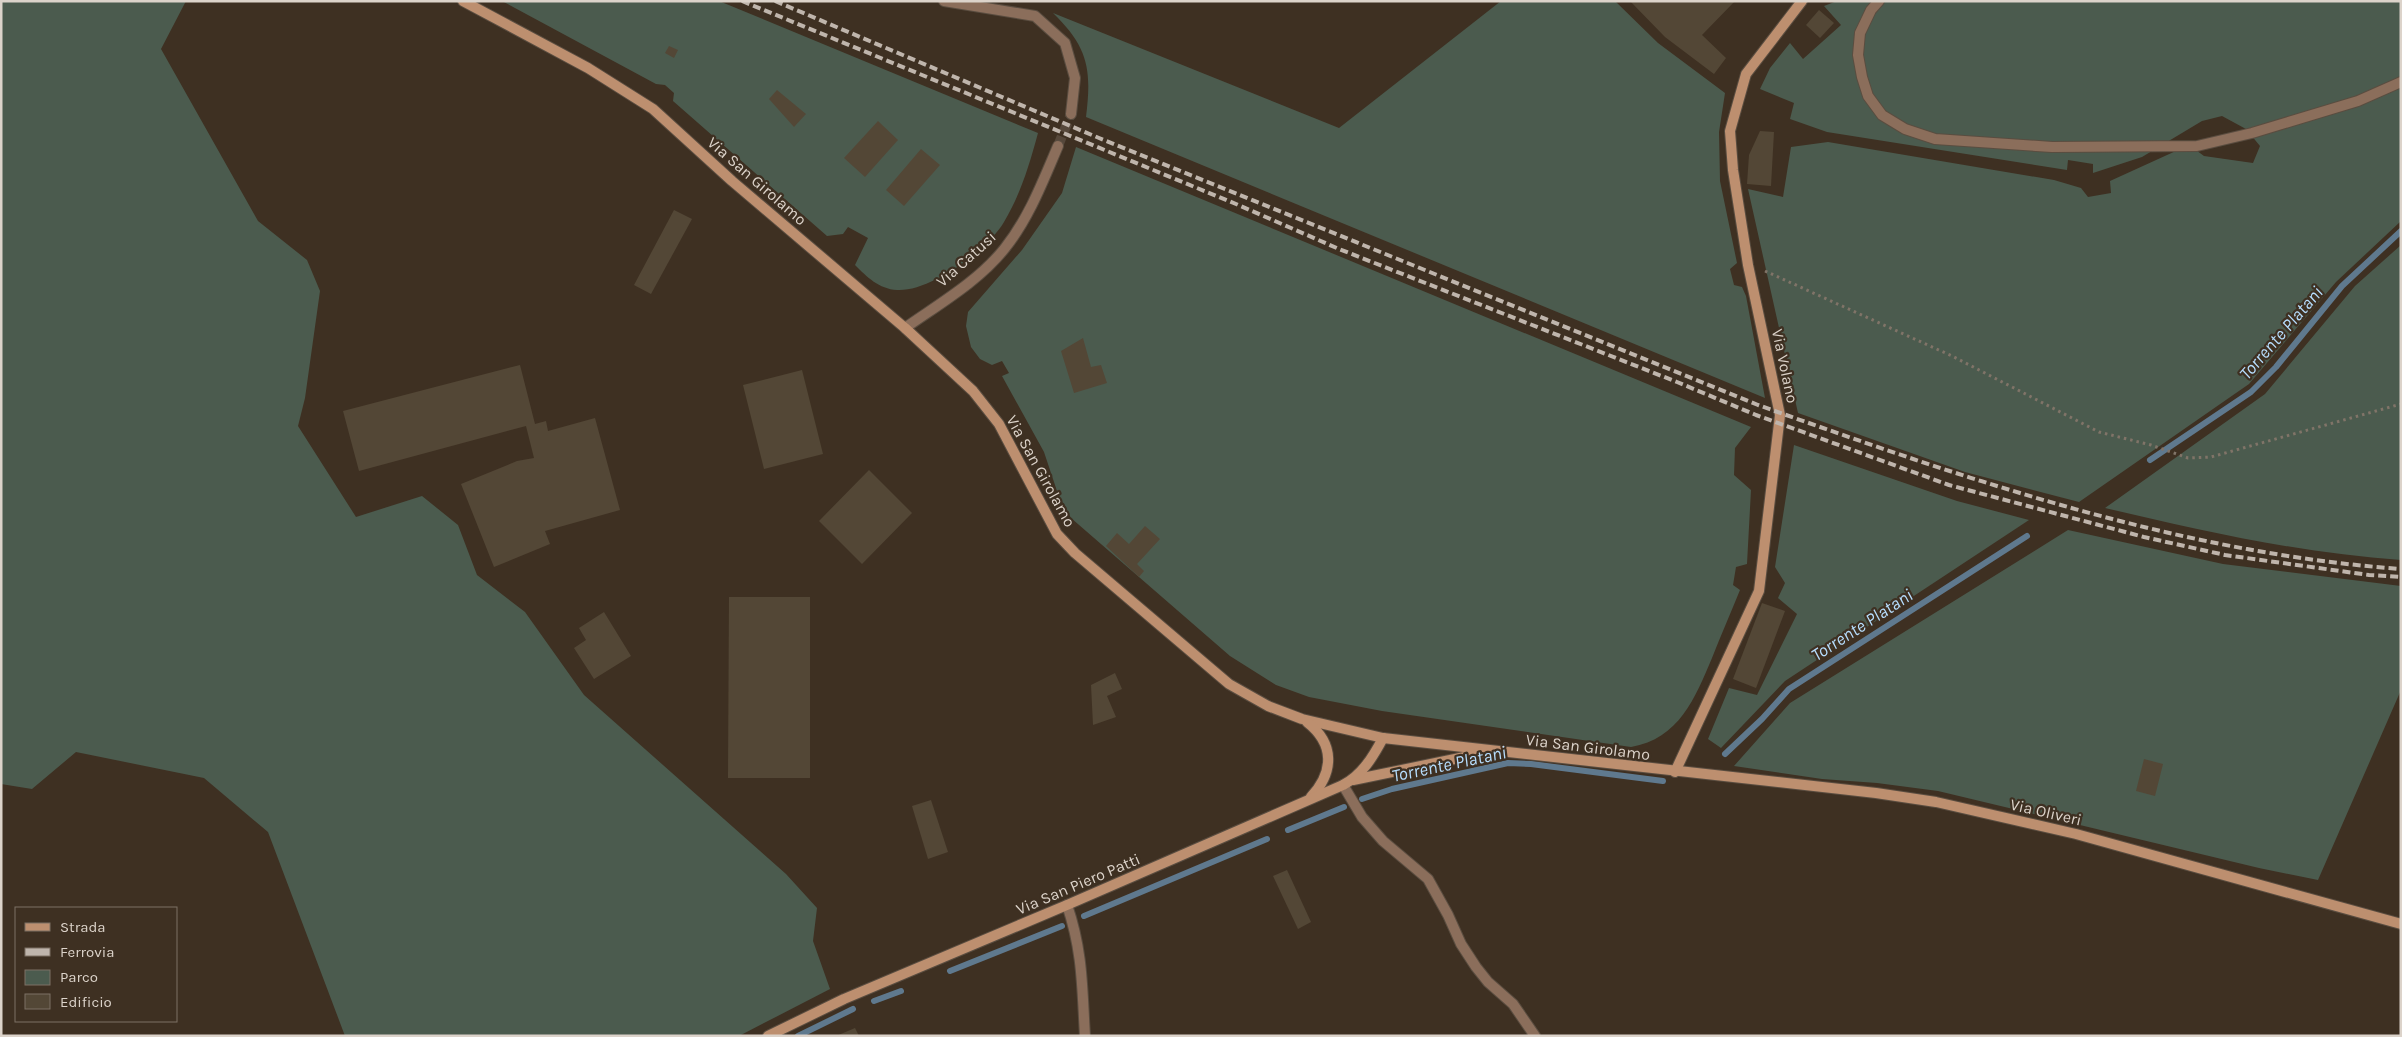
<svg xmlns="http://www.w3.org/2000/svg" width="2402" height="1037" font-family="Karla,sans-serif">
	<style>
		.green { fill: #4b5b4e }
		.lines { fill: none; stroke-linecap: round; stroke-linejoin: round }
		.stream { stroke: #5f798e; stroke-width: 6 }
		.building { fill: #534736 }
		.street-tunnel { stroke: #56483b; stroke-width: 10; stroke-dasharray: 10 5; stroke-linecap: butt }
		.lane-casing { stroke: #5a4d40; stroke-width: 12 }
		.street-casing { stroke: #5a4d40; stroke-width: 12 }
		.secondary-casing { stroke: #5a4d40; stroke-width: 12 }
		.path { stroke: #807468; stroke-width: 3; stroke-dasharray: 2.5 4; stroke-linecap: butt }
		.lane { stroke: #8b6e5b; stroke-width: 10 }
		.street { stroke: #8b6e5b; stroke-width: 10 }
		.secondary { stroke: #bd8f6f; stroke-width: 10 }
		.rail { stroke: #bfb5ac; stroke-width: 4; stroke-dasharray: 8 4; stroke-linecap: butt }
		.labels { text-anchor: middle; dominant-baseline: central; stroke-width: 4.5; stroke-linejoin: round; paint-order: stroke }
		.street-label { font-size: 16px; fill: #dcd3ca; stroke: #3e3022 }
		.water-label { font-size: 18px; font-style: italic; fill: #b6ddfd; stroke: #3e3022 }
	</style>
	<rect width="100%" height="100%" fill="#3e3022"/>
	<g class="green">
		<path d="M1 1H186L161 49 258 221 307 260 320 291 305 398 298 426 356 517 422 496 458 525 477 575 525 612 584 695 786 874 817 908 813 941 830 989 739 1036H345L268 832 204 778 76 752 32 789 1 784Z"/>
		<path d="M502 1H719L1038 133C1029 166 1021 193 1004 222 988 250 930 292 897 290 879 289 867 277 855 265L868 238 848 227 843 234 827 236 673 101 674 93 665 85 656 84Z"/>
		<path d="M1501 1H1615L1658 43 1725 93 1719 132 1720 181 1737 263 1730 269 1734 285 1742 287 1746 296 1765 398 1086 117C1092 69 1088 47 1053 13L1339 128Z"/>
		<path d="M1837 1H2401V221L2336 282 2249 384 2079 502 1965 472 1798 413 1748 189 1783 197 1791 147 1828 142 2054 180 2081 188 2088 197 2111 193 2110 181 2189 145 2204 156 2253 163 2260 146 2246 129 2222 116 2202 121 2142 157 2093 173V164L2068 160 2067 170 1827 132 1790 119 1794 103 1760 89 1770 68 1790 43 1803 59 1841 25 1824 6Z"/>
		<path d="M1076 147 1751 427 1735 448 1734 475 1751 490 1747 564 1736 567 1733 585 1740 590C1731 612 1721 635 1712 658 1695 698 1679 739 1631 747L1382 711 1309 697 1276 685 1230 656 1071 518 1058 494 1044 452 1002 376 1009 373 1002 361 992 365 980 359 971 347 966 326 968 312 1022 250 1062 193Z"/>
		<path d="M2401 245V560C2300 553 2202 531 2105 508L2265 394 2355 286Z"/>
		<path d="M1794 445 1957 501 2029 520 1785 681 1721 748 1708 739 1729 688 1757 695 1797 614 1778 598 1785 583 1775 567Z"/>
		<path d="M2068 530 2223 564 2401 586V690L2318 880 2259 868 1938 791 1877 783 1822 779 1734 766 1790 703Z"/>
	</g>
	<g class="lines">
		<g class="stream">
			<path d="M2150 460 2251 392 2276 367 2342 286 2401 231"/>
			<path d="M1725 754 1762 719 1789 689 2027 536"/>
			<path d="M1362 799 1392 789 1508 763 1531 764 1663 781"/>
			<path d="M1288 830 1344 807"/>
			<path d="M1084 916 1267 839"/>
			<path d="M950 971 1062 926"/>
			<path d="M874 1001 901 991"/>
			<path d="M798 1036 853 1009"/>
		</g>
	</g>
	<g class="building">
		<path d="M1630 1H1735L1702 35 1726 58 1714 74 1665 37Z"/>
		<path d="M1819 10 1834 23 1820 38 1806 25Z"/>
		<path d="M669 46 678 50 674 58 665 53Z"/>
		<path d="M777 90 806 114 794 127 769 99Z"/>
		<path d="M878 121 898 140 865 177 844 158Z"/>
		<path d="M1760 131 1774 132 1771 186 1747 184 1749 155Z"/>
		<path d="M921 149 940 165 904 206 886 190Z"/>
		<path d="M674 210 692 219 651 294 634 285Z"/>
		<path d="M1083 338 1091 367 1101 365 1107 383 1074 393 1061 351Z"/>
		<path d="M520 365 535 424 546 421 548 431 595 418 620 510 545 531 550 544 494 567 461 484 517 461 534 458 526 426 359 471 343 411Z"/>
		<path d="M802 370 823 454 764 469 743 385Z"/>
		<path d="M869 470 912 513 862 564 819 521Z"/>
		<path d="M1145 526 1160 539 1137 564 1144 571 1139 577 1106 546 1117 533 1129 544Z"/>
		<path d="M729 597H810V778H728Z"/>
		<path d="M1762 603 1785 611 1756 688 1733 679Z"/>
		<path d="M604 612 631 656 594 679 574 648 586 640 579 628Z"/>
		<path d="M1115 673 1122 689 1107 696 1116 717 1093 725 1091 685Z"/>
		<path d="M2144 759 2163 764 2155 796 2136 791Z"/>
		<path d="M931 800 948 852 928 859 912 806Z"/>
		<path d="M1287 870 1311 922 1298 929 1273 876Z"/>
		<path d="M855 1028 859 1036H836Z"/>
	</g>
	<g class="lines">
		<path class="street-tunnel" d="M1058 146 1071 114"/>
		<g class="lane-casing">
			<g id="lane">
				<path d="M1343 785 1362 817 1383 841 1428 879 1448 915 1461 944 1476 967 1488 982 1513 1004 1535 1036"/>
				<path d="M1067 905C1083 952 1082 988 1085 1036"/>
			</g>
		</g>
		<g class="street-casing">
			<g id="street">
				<path d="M944 1 1035 16 1065 43 1075 78 1071 114"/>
				<path d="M1879 1 1871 10 1860 33 1858 55 1862 77 1868 96 1882 115 1905 129 1935 139 2052 147 2197 146 2252 133 2358 101 2401 82"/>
				<path d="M905 328C939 304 979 281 1005 248 1029 218 1043 181 1058 146"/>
			</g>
		</g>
		<g class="secondary-casing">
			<g id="secondary">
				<path d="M463 1 588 68 653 109 732 181 905 328 973 391 999 424 1057 534 1075 553 1229 684 1268 706 1302 719 1383 738 1876 793 1936 802 2076 834 2401 924"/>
				<path d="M1307 722C1335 744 1334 772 1311 797"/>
				<path d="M1675 772 1759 591 1780 415 1748 265 1733 170 1730 131 1746 74 1802 1"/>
				<path d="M1353 780 1484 753"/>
				<path d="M768 1036 844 999 1067 905 1343 785C1362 775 1373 757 1383 738"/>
			</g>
		</g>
		<path class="path" d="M1765 271 1952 356 2099 432 2151 445 2188 458 2211 457 2401 404"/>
		<use href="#lane" class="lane"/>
		<use href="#street" class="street"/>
		<use href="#secondary" class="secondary"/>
		<g class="rail">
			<path d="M742 1 1236 204 1339 249 1677 382 1756 415 1949 485 2144 537 2225 555 2369 575 2401 577"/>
			<path d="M775 1 1099 138 1758 405C1966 479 2179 553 2401 569"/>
		</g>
	</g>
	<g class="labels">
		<g class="street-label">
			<text transform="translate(757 181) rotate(41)">Via San Girolamo</text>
			<text transform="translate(966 259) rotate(-42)">Via Catusi</text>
			<text transform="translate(1785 366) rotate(78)">Via Volano</text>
			<text transform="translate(1041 471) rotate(61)">Via San Girolamo</text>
			<text transform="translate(1588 747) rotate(7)">Via San Girolamo</text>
			<text transform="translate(2046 812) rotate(13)">Via Oliveri</text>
			<text transform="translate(1078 884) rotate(-23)">Via San Piero Patti</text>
		</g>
		<g class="water-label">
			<text transform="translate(2281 333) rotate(-49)">Torrente Platani</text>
			<text transform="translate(1862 625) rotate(-33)">Torrente Platani</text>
			<text transform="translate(1449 764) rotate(-12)">Torrente Platani</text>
		</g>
	</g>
	<rect width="2402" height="1037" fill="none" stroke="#dcd3ca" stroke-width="5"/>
	<rect x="15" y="907" width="162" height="115" fill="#3e3022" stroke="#7d7165"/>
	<rect x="25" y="923" width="25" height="8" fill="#bd8f6f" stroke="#7d7165"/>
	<text x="60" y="932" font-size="15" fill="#dcd3ca">Strada</text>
	<rect x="25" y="948" width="25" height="8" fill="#bfb5ac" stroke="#7d7165"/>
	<text x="60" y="957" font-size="15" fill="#dcd3ca">Ferrovia</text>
	<rect x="25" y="970" width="25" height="15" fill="#4b5b4e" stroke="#7d7165"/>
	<text x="60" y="982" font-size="15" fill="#dcd3ca">Parco</text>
	<rect x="25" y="994" width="25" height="15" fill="#534736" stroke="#7d7165"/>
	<text x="60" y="1007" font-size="15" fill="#dcd3ca">Edificio</text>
</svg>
